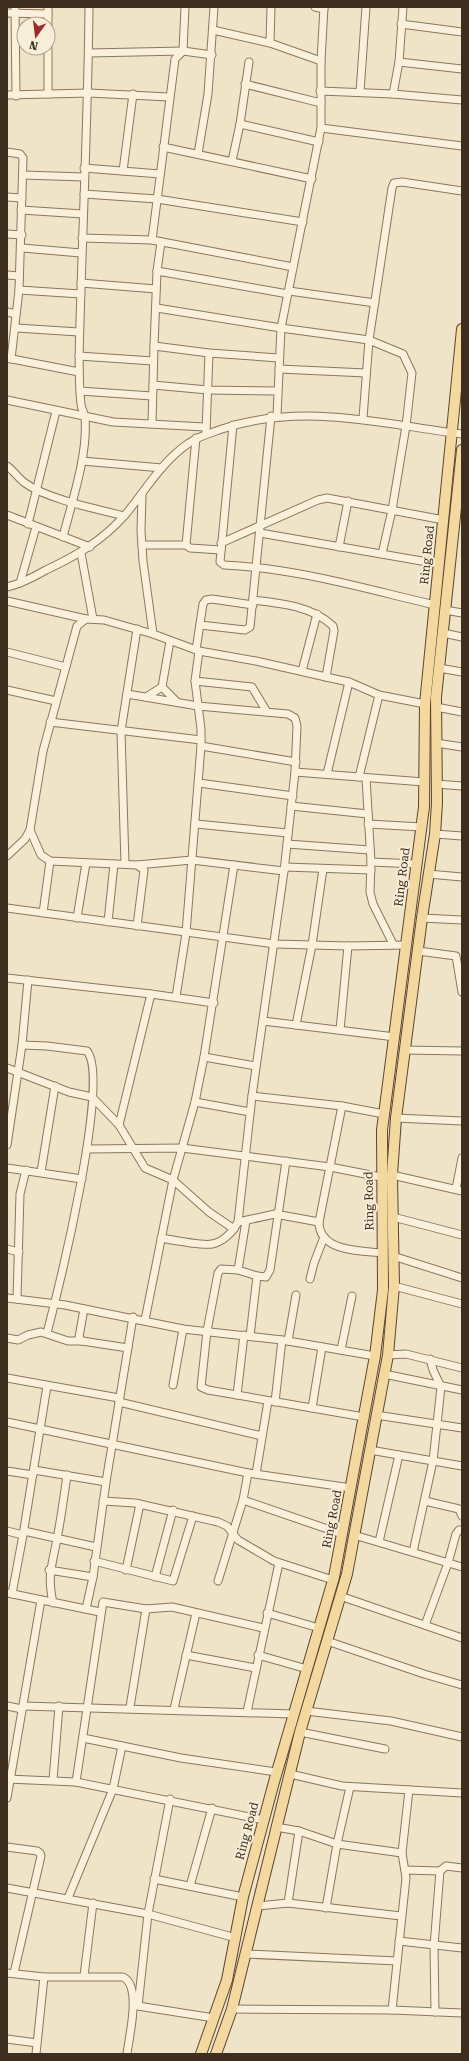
<svg xmlns="http://www.w3.org/2000/svg" width="469" height="2061" font-family="'Roboto Serif',serif">
	<style>
		.lines { fill: none; stroke-linecap: round; stroke-linejoin: round }
		.street-casing { stroke: #8d765c; stroke-width: 9 }
		.primary-casing { stroke: #5b4430; stroke-width: 12 }
		.street { stroke: #faf1dc; stroke-width: 7 }
		.primary { stroke: #f3d9a0; stroke-width: 10 }
		.labels { text-anchor: middle; dominant-baseline: central; stroke-width: 4; stroke-linejoin: round; paint-order: stroke }
		.street-label { font-size: 12px; fill: #3d2e20; stroke: #f7eed8 }
	</style>
	<rect width="100%" height="100%" fill="#f0e4c8"/>
	<g class="lines">
		<g class="street-casing">
			<g id="street">
				<path d="M15 7 16 96"/>
				<path d="M48 7V34"/>
				<path d="M315 7 324 9"/>
				<path d="M7 13 48 14"/>
				<path d="M401 24 462 32"/>
				<path d="M213 30 270 43 321 61"/>
				<path d="M270 43 271 7"/>
				<path d="M89 53 183 51 212 55"/>
				<path d="M399 62 462 69"/>
				<path d="M245 84 321 103"/>
				<path d="M320 91 393 94 462 100"/>
				<path d="M360 92 366 7"/>
				<path d="M48 94V48"/>
				<path d="M393 94 399 62 403 7"/>
				<path d="M7 95 89 93 169 97"/>
				<path d="M240 124 319 142"/>
				<path d="M321 128 462 146"/>
				<path d="M163 147 312 179"/>
				<path d="M7 152 20 154 23 158 19 290 11 359"/>
				<path d="M198 154 208 94 214 7"/>
				<path d="M232 161 240 124 249 62"/>
				<path d="M84 168 160 174"/>
				<path d="M123 171 133 94"/>
				<path d="M23 175 84 177"/>
				<path d="M84 194 157 199 303 222"/>
				<path d="M7 197 22 198"/>
				<path d="M21 210 83 214"/>
				<path d="M7 234 22 235"/>
				<path d="M82 238 152 240 293 267"/>
				<path d="M152 240 175 59 183 51 185 7"/>
				<path d="M22 248 81 253"/>
				<path d="M157 271 288 294"/>
				<path d="M7 275 19 276"/>
				<path d="M81 283 156 289"/>
				<path d="M19 290 81 294"/>
				<path d="M289 291 375 303"/>
				<path d="M157 308 281 328 369 340 403 354 412 373 406 426 392 510 382 554"/>
				<path d="M7 312 16 314"/>
				<path d="M16 328 79 332"/>
				<path d="M154 346 157 271 161 242"/>
				<path d="M79 356 153 361"/>
				<path d="M7 358 79 372"/>
				<path d="M279 369 366 373"/>
				<path d="M153 385 208 390 277 391"/>
				<path d="M80 391 152 396"/>
				<path d="M7 400 113 422 205 427"/>
				<path d="M277 416 281 328 321 128V61L324 7"/>
				<path d="M363 418 369 340 392 188 394 183 402 182 462 191"/>
				<path d="M152 424 154 346 209 353 279 358"/>
				<path d="M233 425 220 562 224 565C296 568 366 589 435 605"/>
				<path d="M206 432 209 353"/>
				<path d="M196 438 186 545 190 548 221 550"/>
				<path d="M82 461 162 468"/>
				<path d="M7 466C14 471 18 478 25 483 47 499 97 509 124 516"/>
				<path d="M142 494 141 531 143 561 153 634"/>
				<path d="M7 515 90 547"/>
				<path d="M28 524 56 411"/>
				<path d="M260 533 439 564"/>
				<path d="M63 537C72 501 88 455 85 418 85 413 81 409 81 404 78 377 79 349 80 322 83 217 88 112 89 7"/>
				<path d="M221 543 318 500 327 498 444 520"/>
				<path d="M142 545H186"/>
				<path d="M339 547 348 501"/>
				<path d="M81 553 93 619"/>
				<path d="M20 583 36 527"/>
				<path d="M7 587C20 584 34 577 46 570 76 556 102 541 125 515 145 491 162 461 189 443 199 436 211 433 222 429 302 402 382 424 462 434"/>
				<path d="M253 600C281 603 312 606 333 626L334 631 326 677"/>
				<path d="M7 601 86 619"/>
				<path d="M445 610 462 613"/>
				<path d="M200 625 245 630 250 627 271 416"/>
				<path d="M443 633 462 637"/>
				<path d="M196 650 203 604 206 600 212 599 253 605"/>
				<path d="M7 652 66 667"/>
				<path d="M439 668 462 672"/>
				<path d="M302 671 317 614"/>
				<path d="M195 681 252 687 267 712"/>
				<path d="M162 687 177 702"/>
				<path d="M7 690 56 701"/>
				<path d="M127 694 198 706 288 714 295 718 297 726 295 772 284 871 252 1096 238 1222C233 1232 223 1242 212 1244 203 1246 172 1240 161 1238"/>
				<path d="M146 697 162 687 170 641"/>
				<path d="M436 707 462 712"/>
				<path d="M50 722 201 740"/>
				<path d="M436 743 462 747"/>
				<path d="M201 746 296 762"/>
				<path d="M295 772 424 782"/>
				<path d="M327 774 349 682"/>
				<path d="M359 777 379 695"/>
				<path d="M366 778 371 862 370 892 373 904 393 944"/>
				<path d="M199 783 293 796"/>
				<path d="M436 784 462 786"/>
				<path d="M291 806 368 814"/>
				<path d="M196 824 288 833"/>
				<path d="M368 824 422 827"/>
				<path d="M30 830 41 855 50 861 137 865 192 860 284 871"/>
				<path d="M435 834 462 836"/>
				<path d="M287 844 370 850"/>
				<path d="M7 856 25 839 30 830 43 751 77 626 86 619 104 620 153 634 199 651 256 661 326 677 349 682 379 695 425 704"/>
				<path d="M371 862 417 864"/>
				<path d="M125 864 121 731 137 629"/>
				<path d="M137 865 144 870 137 926"/>
				<path d="M285 867 371 870"/>
				<path d="M428 874 462 877"/>
				<path d="M7 908 275 944 348 946 407 945"/>
				<path d="M43 913 50 861"/>
				<path d="M77 918 86 863"/>
				<path d="M422 918 462 920"/>
				<path d="M108 922 114 864"/>
				<path d="M418 951 456 956 462 992"/>
				<path d="M7 978 151 994 214 1003"/>
				<path d="M176 997 186 933 201 746V729L195 681 199 651"/>
				<path d="M263 1021 395 1037"/>
				<path d="M296 1025 312 945 323 869"/>
				<path d="M340 1030 348 946"/>
				<path d="M22 1045 28 980"/>
				<path d="M404 1050 462 1051"/>
				<path d="M204 1057 256 1066"/>
				<path d="M7 1068 69 1092 92 1097 119 1125 145 1168 173 1180 209 1212 234 1229"/>
				<path d="M252 1096 342 1106 384 1114"/>
				<path d="M195 1102 250 1112"/>
				<path d="M342 1106 319 1222C319 1252 361 1251 383 1253"/>
				<path d="M396 1118 462 1121"/>
				<path d="M119 1125 151 994"/>
				<path d="M7 1145 22 1045 47 1046 87 1051C111 1079 58 1291 47 1333"/>
				<path d="M87 1149 182 1148 330 1167 381 1177"/>
				<path d="M7 1168 82 1179"/>
				<path d="M41 1172 55 1086"/>
				<path d="M392 1175 462 1191"/>
				<path d="M456 1189 462 1158"/>
				<path d="M393 1217 462 1235"/>
				<path d="M238 1222 275 1214 319 1222"/>
				<path d="M7 1249 19 1252"/>
				<path d="M393 1256 462 1278"/>
				<path d="M238 1270 246 1221"/>
				<path d="M257 1276 266 1277 270 1270 286 1161"/>
				<path d="M310 1279 314 1263 324 1237"/>
				<path d="M394 1286 462 1304"/>
				<path d="M7 1298 65 1305 183 1329 282 1340 375 1356"/>
				<path d="M17 1299 20 1194 26 1170"/>
				<path d="M145 1320 173 1180 195 1102 204 1057 234 865"/>
				<path d="M250 1336 257 1276 238 1270 221 1269 218 1273 207 1331 201 1387 208 1390 364 1417"/>
				<path d="M7 1338 18 1340 28 1335 41 1332 68 1341H82L128 1348"/>
				<path d="M82 1341 79 1337 84 1309"/>
				<path d="M288 1341 296 1295"/>
				<path d="M341 1350 352 1296"/>
				<path d="M388 1355 406 1354 462 1368"/>
				<path d="M384 1374 462 1390"/>
				<path d="M7 1378 119 1398"/>
				<path d="M173 1385 183 1329"/>
				<path d="M237 1395 244 1335"/>
				<path d="M119 1402 262 1436"/>
				<path d="M275 1402 282 1340"/>
				<path d="M312 1408 322 1347"/>
				<path d="M376 1415 462 1428"/>
				<path d="M7 1422 248 1473 351 1488"/>
				<path d="M370 1450 462 1466"/>
				<path d="M34 1470 106 1482"/>
				<path d="M7 1471 33 1475"/>
				<path d="M256 1474 268 1401"/>
				<path d="M243 1500 342 1534"/>
				<path d="M103 1501 135 1503 218 1522 227 1526 238 1540 274 1561 333 1580"/>
				<path d="M425 1501 459 1509 462 1516"/>
				<path d="M7 1531 23 1535"/>
				<path d="M24 1531 96 1547"/>
				<path d="M354 1535 462 1567"/>
				<path d="M379 1542 399 1455"/>
				<path d="M413 1552 433 1461 441 1387 433 1370 430 1359"/>
				<path d="M94 1561 173 1581 193 1516"/>
				<path d="M49 1570 93 1577"/>
				<path d="M126 1570 140 1504"/>
				<path d="M155 1577 173 1510"/>
				<path d="M218 1581 243 1500 248 1473"/>
				<path d="M8 1593 100 1612"/>
				<path d="M12 1594 23 1535 47 1386"/>
				<path d="M340 1596 462 1638"/>
				<path d="M53 1603C47 1575 52 1566 57 1539 61 1518 64 1497 67 1475"/>
				<path d="M86 1609 93 1577 106 1482 133 1317"/>
				<path d="M267 1613 319 1628"/>
				<path d="M425 1625 448 1563 456 1534 459 1530H462"/>
				<path d="M327 1641 424 1674 462 1685"/>
				<path d="M186 1655 256 1668"/>
				<path d="M258 1655 307 1669"/>
				<path d="M7 1706 22 1709"/>
				<path d="M23 1706 293 1714"/>
				<path d="M130 1707 146 1609"/>
				<path d="M174 1709 196 1613"/>
				<path d="M306 1711 391 1721 462 1737"/>
				<path d="M247 1712 279 1563"/>
				<path d="M300 1732 385 1749"/>
				<path d="M83 1738 181 1758 276 1772"/>
				<path d="M290 1774 342 1786 462 1793"/>
				<path d="M7 1779 76 1782 264 1820"/>
				<path d="M53 1780 59 1706"/>
				<path d="M76 1782 103 1602 146 1609 172 1607 263 1628"/>
				<path d="M7 1798 41 1600"/>
				<path d="M276 1827 299 1831 337 1844 402 1853"/>
				<path d="M7 1847 37 1851 40 1853 41 1856 14 1973"/>
				<path d="M405 1870 440 1871"/>
				<path d="M154 1879 243 1897"/>
				<path d="M190 1886 212 1808"/>
				<path d="M7 1888 148 1914 236 1938"/>
				<path d="M68 1898 113 1789 122 1746"/>
				<path d="M288 1903 299 1831"/>
				<path d="M258 1906 288 1903 401 1916"/>
				<path d="M326 1908 337 1844 350 1787"/>
				<path d="M399 1941 462 1948"/>
				<path d="M246 1954 397 1961"/>
				<path d="M7 1973 44 1977H123C142 1986 129 2036 127 2054"/>
				<path d="M84 1976 93 1903"/>
				<path d="M134 2003 138 2006 214 2018"/>
				<path d="M138 2006 148 1914 170 1799"/>
				<path d="M232 2009 392 2010 462 2013"/>
				<path d="M392 2010 406 1878 402 1853 409 1790"/>
				<path d="M435 2012 434 1946 440 1871 446 1866 462 1868"/>
				<path d="M7 2039 37 2043"/>
				<path d="M36 2054 44 1977"/>
			</g>
		</g>
		<g class="primary-casing">
			<g id="primary">
				<path d="M201 2054 227 1980 243 1897 274 1782 334 1577 375 1356 383 1290 382 1130 424 807 425 704 462 329"/>
				<path d="M216 2054 232 2009 300 1732 347 1574 388 1355 394 1286 392 1175 396 1118 422 918 435 834 437 803 436 697 462 450"/>
			</g>
		</g>
		<use href="#street" class="street"/>
		<use href="#primary" class="primary"/>
	</g>
	<g class="labels">
		<g class="street-label">
			<text transform="translate(427 555) rotate(-84)">Ring Road</text>
			<text transform="translate(402 877) rotate(-83)">Ring Road</text>
			<text transform="translate(369 1201) rotate(-91)">Ring Road</text>
			<text transform="translate(332 1519) rotate(-79)">Ring Road</text>
			<text transform="translate(247 1831) rotate(-75)">Ring Road</text>
		</g>
	</g>
	<rect width="469" height="2061" fill="none" stroke="#3d2e20" stroke-width="16"/>
	<g transform="translate(36 36) rotate(194)"><circle r="19" fill="#f7eed8" stroke="#ada18e"/>
	<path d="M0-3L7 15L0 10L-7 15Z" fill="#9e2a2b"/>
	<text y="-6" font-size="11" font-weight="bold" text-anchor="middle" fill="#3d2e20">N</text>
	</g>
</svg>
